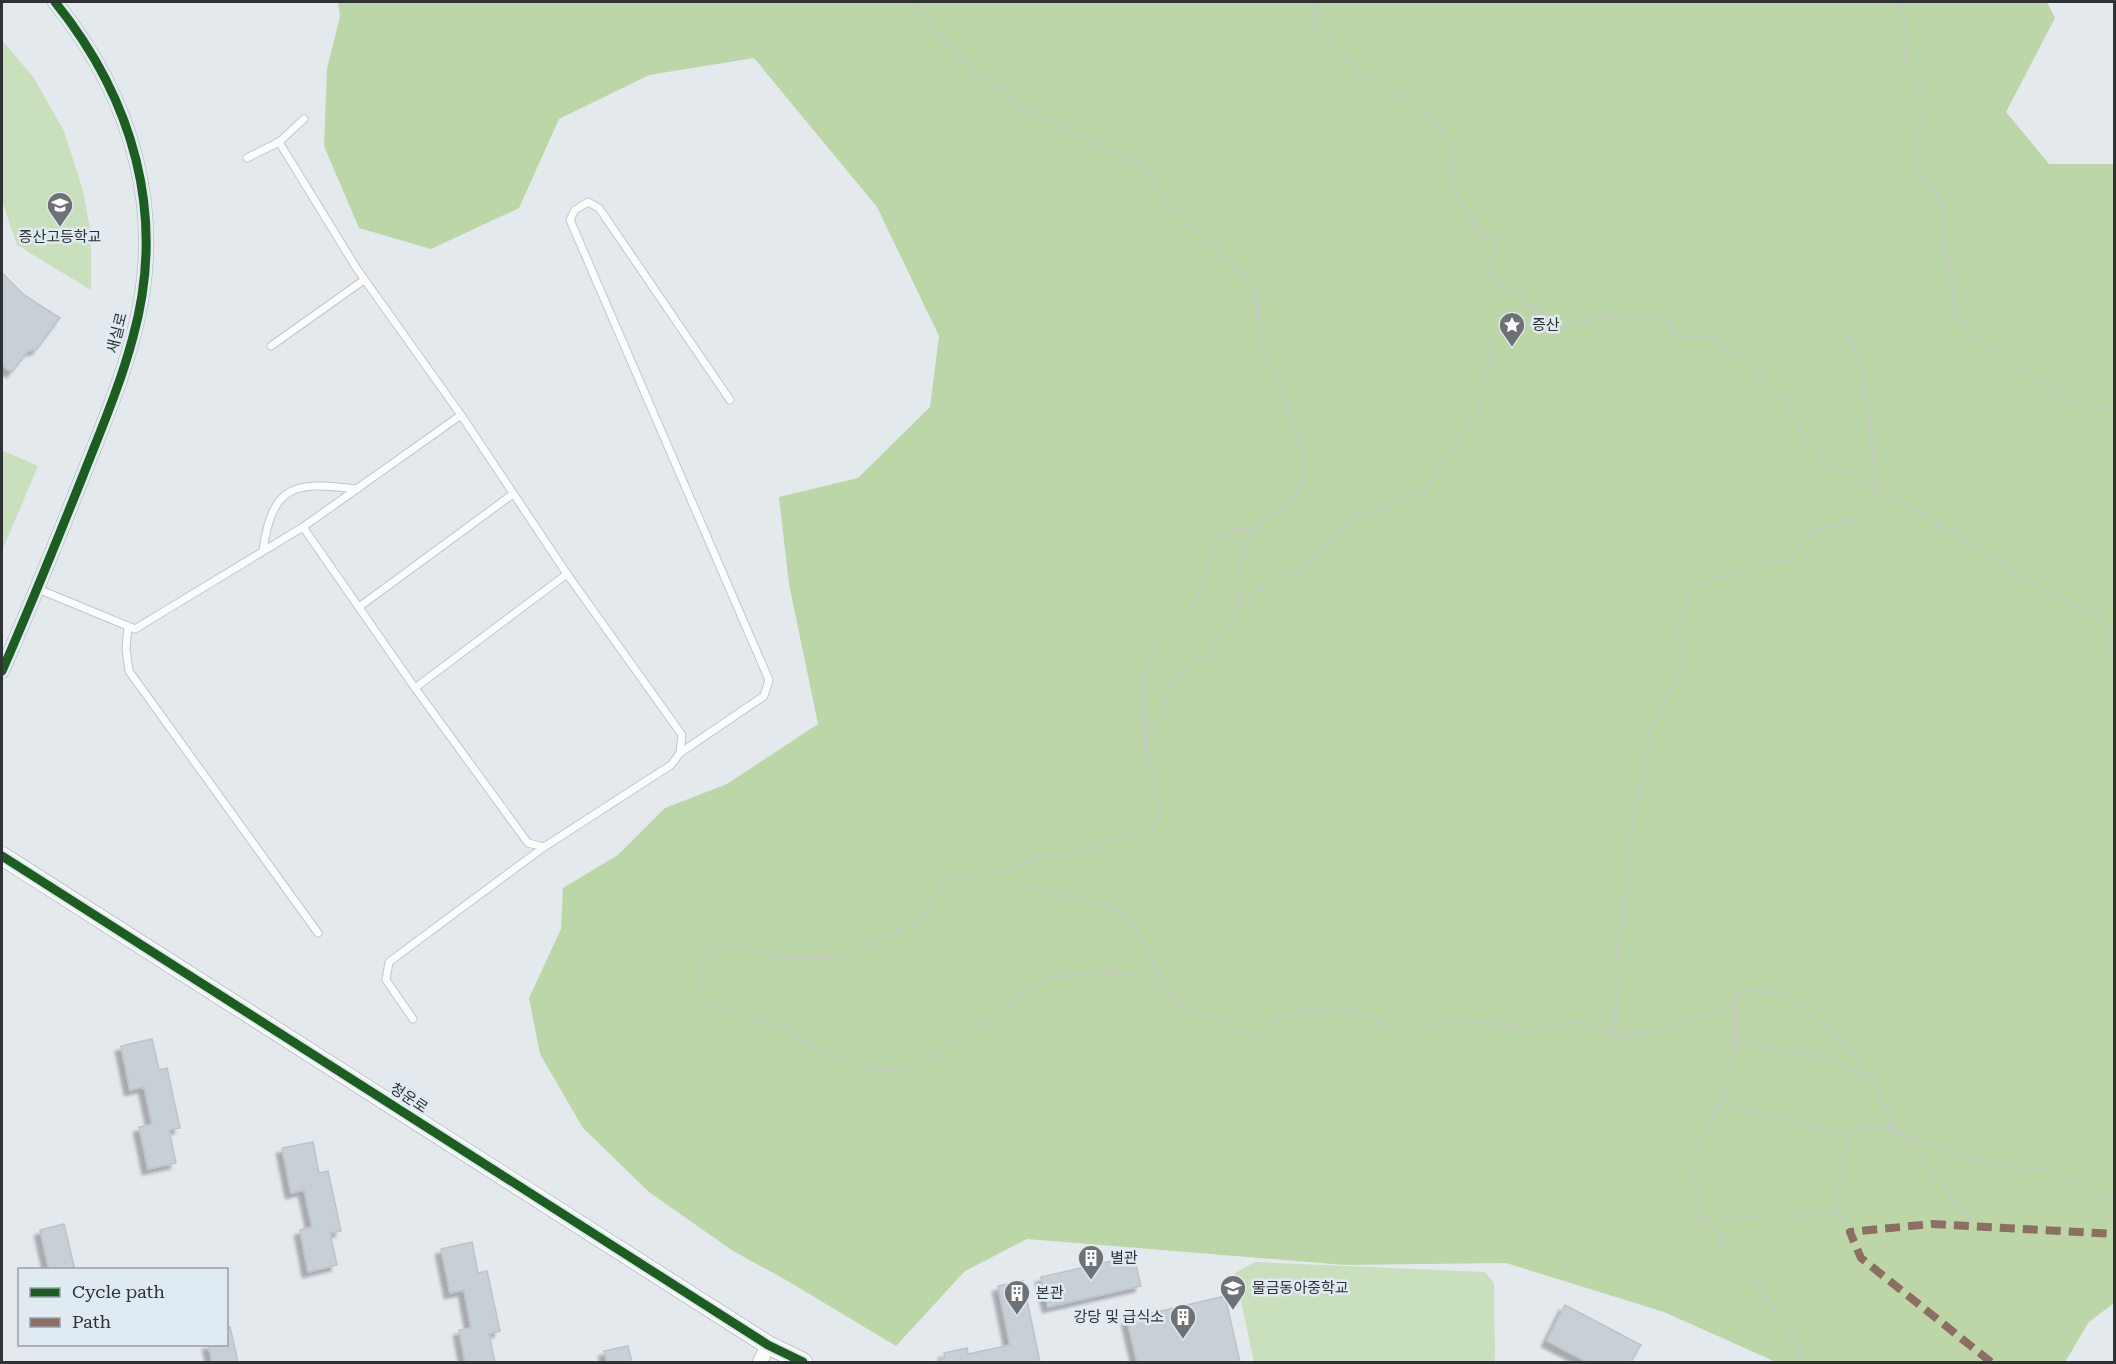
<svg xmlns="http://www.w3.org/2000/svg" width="2116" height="1364" font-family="'Roboto Serif','Noto Sans KR',serif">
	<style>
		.green { fill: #cadfbc }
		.forest { fill: #bcd6a7 }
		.building { fill: #c8d0d7; stroke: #bfc3c6; stroke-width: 1.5; filter: url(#shadow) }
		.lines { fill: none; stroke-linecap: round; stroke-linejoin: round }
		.service-casing { stroke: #c3c7cb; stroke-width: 9 }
		.minor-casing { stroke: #c3c7cb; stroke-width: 16 }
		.tertiary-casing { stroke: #c3c7cb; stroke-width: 20 }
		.path { stroke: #c7c8c9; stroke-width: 3; stroke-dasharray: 3 3; stroke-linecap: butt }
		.service { stroke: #fbfcfc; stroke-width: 7 }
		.minor { stroke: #fbfcfc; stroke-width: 14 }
		.tertiary { stroke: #fbfcfc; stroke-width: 18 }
		.quiet { stroke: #8d6e63; stroke-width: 8; stroke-dasharray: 15 8; stroke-linecap: butt }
		.cycleway-casing { stroke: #e0eaf2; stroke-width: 13 }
		.cycleway { stroke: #1b5e20; stroke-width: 9 }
		.labels { text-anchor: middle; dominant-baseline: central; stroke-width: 5; stroke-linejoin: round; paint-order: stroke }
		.poi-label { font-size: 15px; fill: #2e3235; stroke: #e0eaf2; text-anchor: start }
		.street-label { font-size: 15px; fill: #2e3235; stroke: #e0eaf2 }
	</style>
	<defs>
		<filter id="shadow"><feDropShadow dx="-5.5" dy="5.5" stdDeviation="1.5" flood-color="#0004"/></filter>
	</defs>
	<rect width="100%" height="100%" fill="#e4e9ee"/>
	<g class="green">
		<path d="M2 40 34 78 64 131 83 191 91 234V290L17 245 2 201Z"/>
		<path d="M2 450 38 466 2 551Z"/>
		<path d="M1255 1262 1485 1272 1494 1283 1495 1362H1254L1235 1273Z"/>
	</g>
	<path class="forest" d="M338 2H2047L2055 18 2006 112 2049 164H2114V1303L2089 1322 2065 1362H1776L1664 1312 1506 1263 1345 1265 1027 1239 965 1271 896 1346 786 1280 733 1251 649 1192 583 1128 540 1054 529 998 561 929 563 888 618 855 665 808 727 784 818 724 789 584 779 497 858 478 930 407 939 336 877 207 754 58 649 75 559 119 519 208 431 249 359 228 324 146 327 69 340 16Z"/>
	<g class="building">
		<path d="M2 273 24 295 60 318 37 349 28 351 12 372 2 366Z"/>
		<path d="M152 1039 159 1070 167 1068 180 1128 169 1130 176 1163 148 1169 139 1127 152 1124 144 1087 130 1090 121 1046Z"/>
		<path d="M313 1142 319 1173 328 1171 341 1231 330 1233 337 1265 308 1272 300 1230 312 1227 304 1190 291 1193 282 1148Z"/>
		<path d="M64 1224 75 1270H49L40 1230Z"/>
		<path d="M472 1242 478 1273 487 1271 500 1331 489 1334 495 1362H465L459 1330 471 1328 464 1290 450 1293 441 1249Z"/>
		<path d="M1134 1256 1141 1286 1048 1307 1041 1277Z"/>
		<path d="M1023 1281 1040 1362H941L940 1359 945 1358 944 1353 967 1348 968 1354 1010 1345 998 1286Z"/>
		<path d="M1225 1296 1240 1362H1137L1127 1319Z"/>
		<path d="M1565 1305 1641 1345 1631 1362H1587L1547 1341Z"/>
		<path d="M230 1327 238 1362H212L208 1344H226V1328Z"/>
		<path d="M628 1346 632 1362H607L604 1351Z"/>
	</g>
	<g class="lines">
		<g class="service-casing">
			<g id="service">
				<path d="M279 142 304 119"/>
				<path d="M247 158 279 142 357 269 461 415"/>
				<path d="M271 346 364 280"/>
				<path d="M263 550C273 482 296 482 357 489"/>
				<path d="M38 589 135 629 303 527 461 415 567 574 682 735 680 753 671 765 544 847 528 843 415 688 303 527"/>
				<path d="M359 607 513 494"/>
				<path d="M128 626 126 649 129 671 318 933"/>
				<path d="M415 688 567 574"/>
				<path d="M680 753 764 696 769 680 570 220 575 210 588 202 599 208 730 400"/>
				<path d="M413 1019 386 980 389 962 544 847"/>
			</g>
		</g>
		<g class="minor-casing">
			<g id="minor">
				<path d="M2 671C30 607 56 543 82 478 100 432 120 386 133 337 167 214 133 99 55 2"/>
				<path d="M760 1362 768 1345"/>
			</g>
		</g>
		<g class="tertiary-casing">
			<path id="tertiary" d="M2 856 768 1345 803 1362"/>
		</g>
		<g class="path">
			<path d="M915 2 939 35 971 68 987 81 1003 89 1018 105 1143 166 1164 200 1248 279 1257 303 1260 342 1291 411 1307 467 1300 491 1285 507 1254 529 1234 530 1218 539 1199 594 1181 616 1165 628 1149 655 1141 681 1146 747 1161 813 1158 822 1150 831C1136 832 1122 833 1110 839 1103 843 1097 848 1090 850 1073 856 1057 852 1041 856 1027 859 1016 868 1003 872 989 876 964 873 953 877 936 884 933 908 919 919 902 931 860 949 840 954 819 959 797 959 776 956 759 953 741 943 723 947 702 953 694 982 702 1000L711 1005 749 1014 793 1033 815 1049 871 1069 887 1071 925 1061 1015 1003 1030 986 1054 977 1112 971 1139 978 1190 1009 1226 1023 1245 1034 1259 1037 1268 1034 1275 1020 1302 1012 1332 1010 1361 1014 1387 1026 1409 1031 1423 1030 1445 1020 1463 1018 1530 1030 1571 1021 1615 1035H1635L1687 1023 1718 1010 1748 990 1764 991 1787 997 1836 1034 1863 1066 1884 1101 1894 1130 1900 1133 1975 1227"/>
			<path d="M1315 2 1314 15 1317 27 1328 37 1336 50 1357 70 1432 117 1443 130 1450 145 1453 190C1459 204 1478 219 1477 235L1489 236 1496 234 1499 249 1485 272C1498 280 1511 288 1523 298 1533 307 1543 319 1556 323 1573 329 1585 320 1601 317 1622 313 1645 314 1666 315L1674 335 1682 337 1711 336 1734 353 1752 361 1765 384 1773 394 1787 401 1801 433 1825 461 1863 480 1960 537 2051 593 2100 617 2110 633 2111 647 2114 650"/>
			<path d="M1896 2C1910 26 1907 39 1903 66L1916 80 1924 95 1925 111 1913 149 1922 176 1942 201V244L1949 256 1955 311 1976 339 2027 375 2044 381 2055 396 2070 406 2114 407"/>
			<path d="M1237 605 1271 581 1299 571 1354 518 1426 490 1483 404 1480 380 1494 360 1488 352V340L1535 310"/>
			<path d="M1147 735 1162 717 1169 689 1177 675 1208 654 1230 621 1237 605 1239 569 1244 549 1254 529"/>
			<path d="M1029 885 1085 902 1104 904 1121 911 1133 923 1143 939 1160 978 1174 996"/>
			<path d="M1735 998 1736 1048 1721 1102 1687 1162 1698 1196 1699 1219 1717 1230 1725 1249 1755 1280 1801 1351 1799 1362"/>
			<path d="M1615 1035 1616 1000 1623 973 1617 947 1631 874 1628 845 1650 733 1667 698 1685 669 1684 660 1680 651 1679 622 1683 611 1694 588 1711 579 1790 559 1811 533 1816 530 1852 520 1876 496 1874 460 1862 370 1845 330"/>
			<path d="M1737 1041 1833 1059 1867 1076"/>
			<path d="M1721 1102 1849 1135"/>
			<path d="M1901 1133 1975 1161 2022 1170 2044 1167 2102 1196 2114 1198"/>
			<path d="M1701 1219 1839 1214"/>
			<path d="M1850 1232 1836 1209 1849 1135 1859 1127 1894 1130"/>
		</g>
		<use href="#service" class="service"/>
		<use href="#minor" class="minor"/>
		<use href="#tertiary" class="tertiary"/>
		<path class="quiet" d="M1991 1362 1861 1258 1850 1232 1932 1224 2114 1234"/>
		<g class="cycleway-casing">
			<g id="cycleway">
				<path d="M2 671C30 607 56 543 82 478 100 432 120 386 133 337 167 214 133 99 55 2"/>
				<path d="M2 856 768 1345 803 1362"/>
			</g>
		</g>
		<use href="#cycleway" class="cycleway"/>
	</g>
	<defs>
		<g id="school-pin" transform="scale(1.35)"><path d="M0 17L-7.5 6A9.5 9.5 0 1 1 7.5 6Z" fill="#6e7276" stroke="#e0eaf2"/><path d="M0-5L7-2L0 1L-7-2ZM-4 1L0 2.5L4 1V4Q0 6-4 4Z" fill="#fff"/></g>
		<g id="sight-pin" transform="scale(1.35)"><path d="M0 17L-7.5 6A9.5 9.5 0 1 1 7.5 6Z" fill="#6e7276" stroke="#e0eaf2"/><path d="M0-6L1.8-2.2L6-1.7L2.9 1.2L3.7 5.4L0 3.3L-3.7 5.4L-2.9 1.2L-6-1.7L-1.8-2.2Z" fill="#fff"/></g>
		<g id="building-pin" transform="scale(1.35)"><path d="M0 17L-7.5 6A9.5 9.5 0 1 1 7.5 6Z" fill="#6e7276" stroke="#e0eaf2"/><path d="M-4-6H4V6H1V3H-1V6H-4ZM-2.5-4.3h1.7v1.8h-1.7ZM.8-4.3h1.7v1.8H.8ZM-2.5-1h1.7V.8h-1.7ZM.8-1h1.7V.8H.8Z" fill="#fff"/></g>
	</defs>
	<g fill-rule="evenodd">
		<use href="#school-pin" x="60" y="205"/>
		<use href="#sight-pin" x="1512" y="325"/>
		<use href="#building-pin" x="1091" y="1258"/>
		<use href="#school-pin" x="1233" y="1288"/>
		<use href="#building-pin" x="1017" y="1293"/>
		<use href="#building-pin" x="1183" y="1317"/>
	</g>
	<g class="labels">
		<g class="poi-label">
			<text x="60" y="237" text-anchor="middle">증산고등학교</text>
			<text x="1532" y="325">증산</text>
			<text x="1110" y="1258">별관</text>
			<text x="1252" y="1288">물금동아중학교</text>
			<text x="1036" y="1293">본관</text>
			<text x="1164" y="1317" text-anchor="end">강당 및 급식소</text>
		</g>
		<g class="street-label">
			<text transform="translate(117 333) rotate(-76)">새실로</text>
			<text transform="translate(409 1098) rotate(33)">청운로</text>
		</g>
	</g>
	<rect width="2116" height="1364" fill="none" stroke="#2e3235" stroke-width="6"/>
	<rect x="18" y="1268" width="210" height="78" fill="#e0eaf2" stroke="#99a0a6" stroke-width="1.5"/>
	<rect x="30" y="1288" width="30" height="9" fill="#1b5e20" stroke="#99a0a6" stroke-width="1.5"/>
	<text x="72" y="1298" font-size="18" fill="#2e3235">Cycle path</text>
	<rect x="30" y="1318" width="30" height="9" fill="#8d6e63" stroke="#99a0a6" stroke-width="1.5"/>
	<text x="72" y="1328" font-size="18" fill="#2e3235">Path</text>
</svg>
